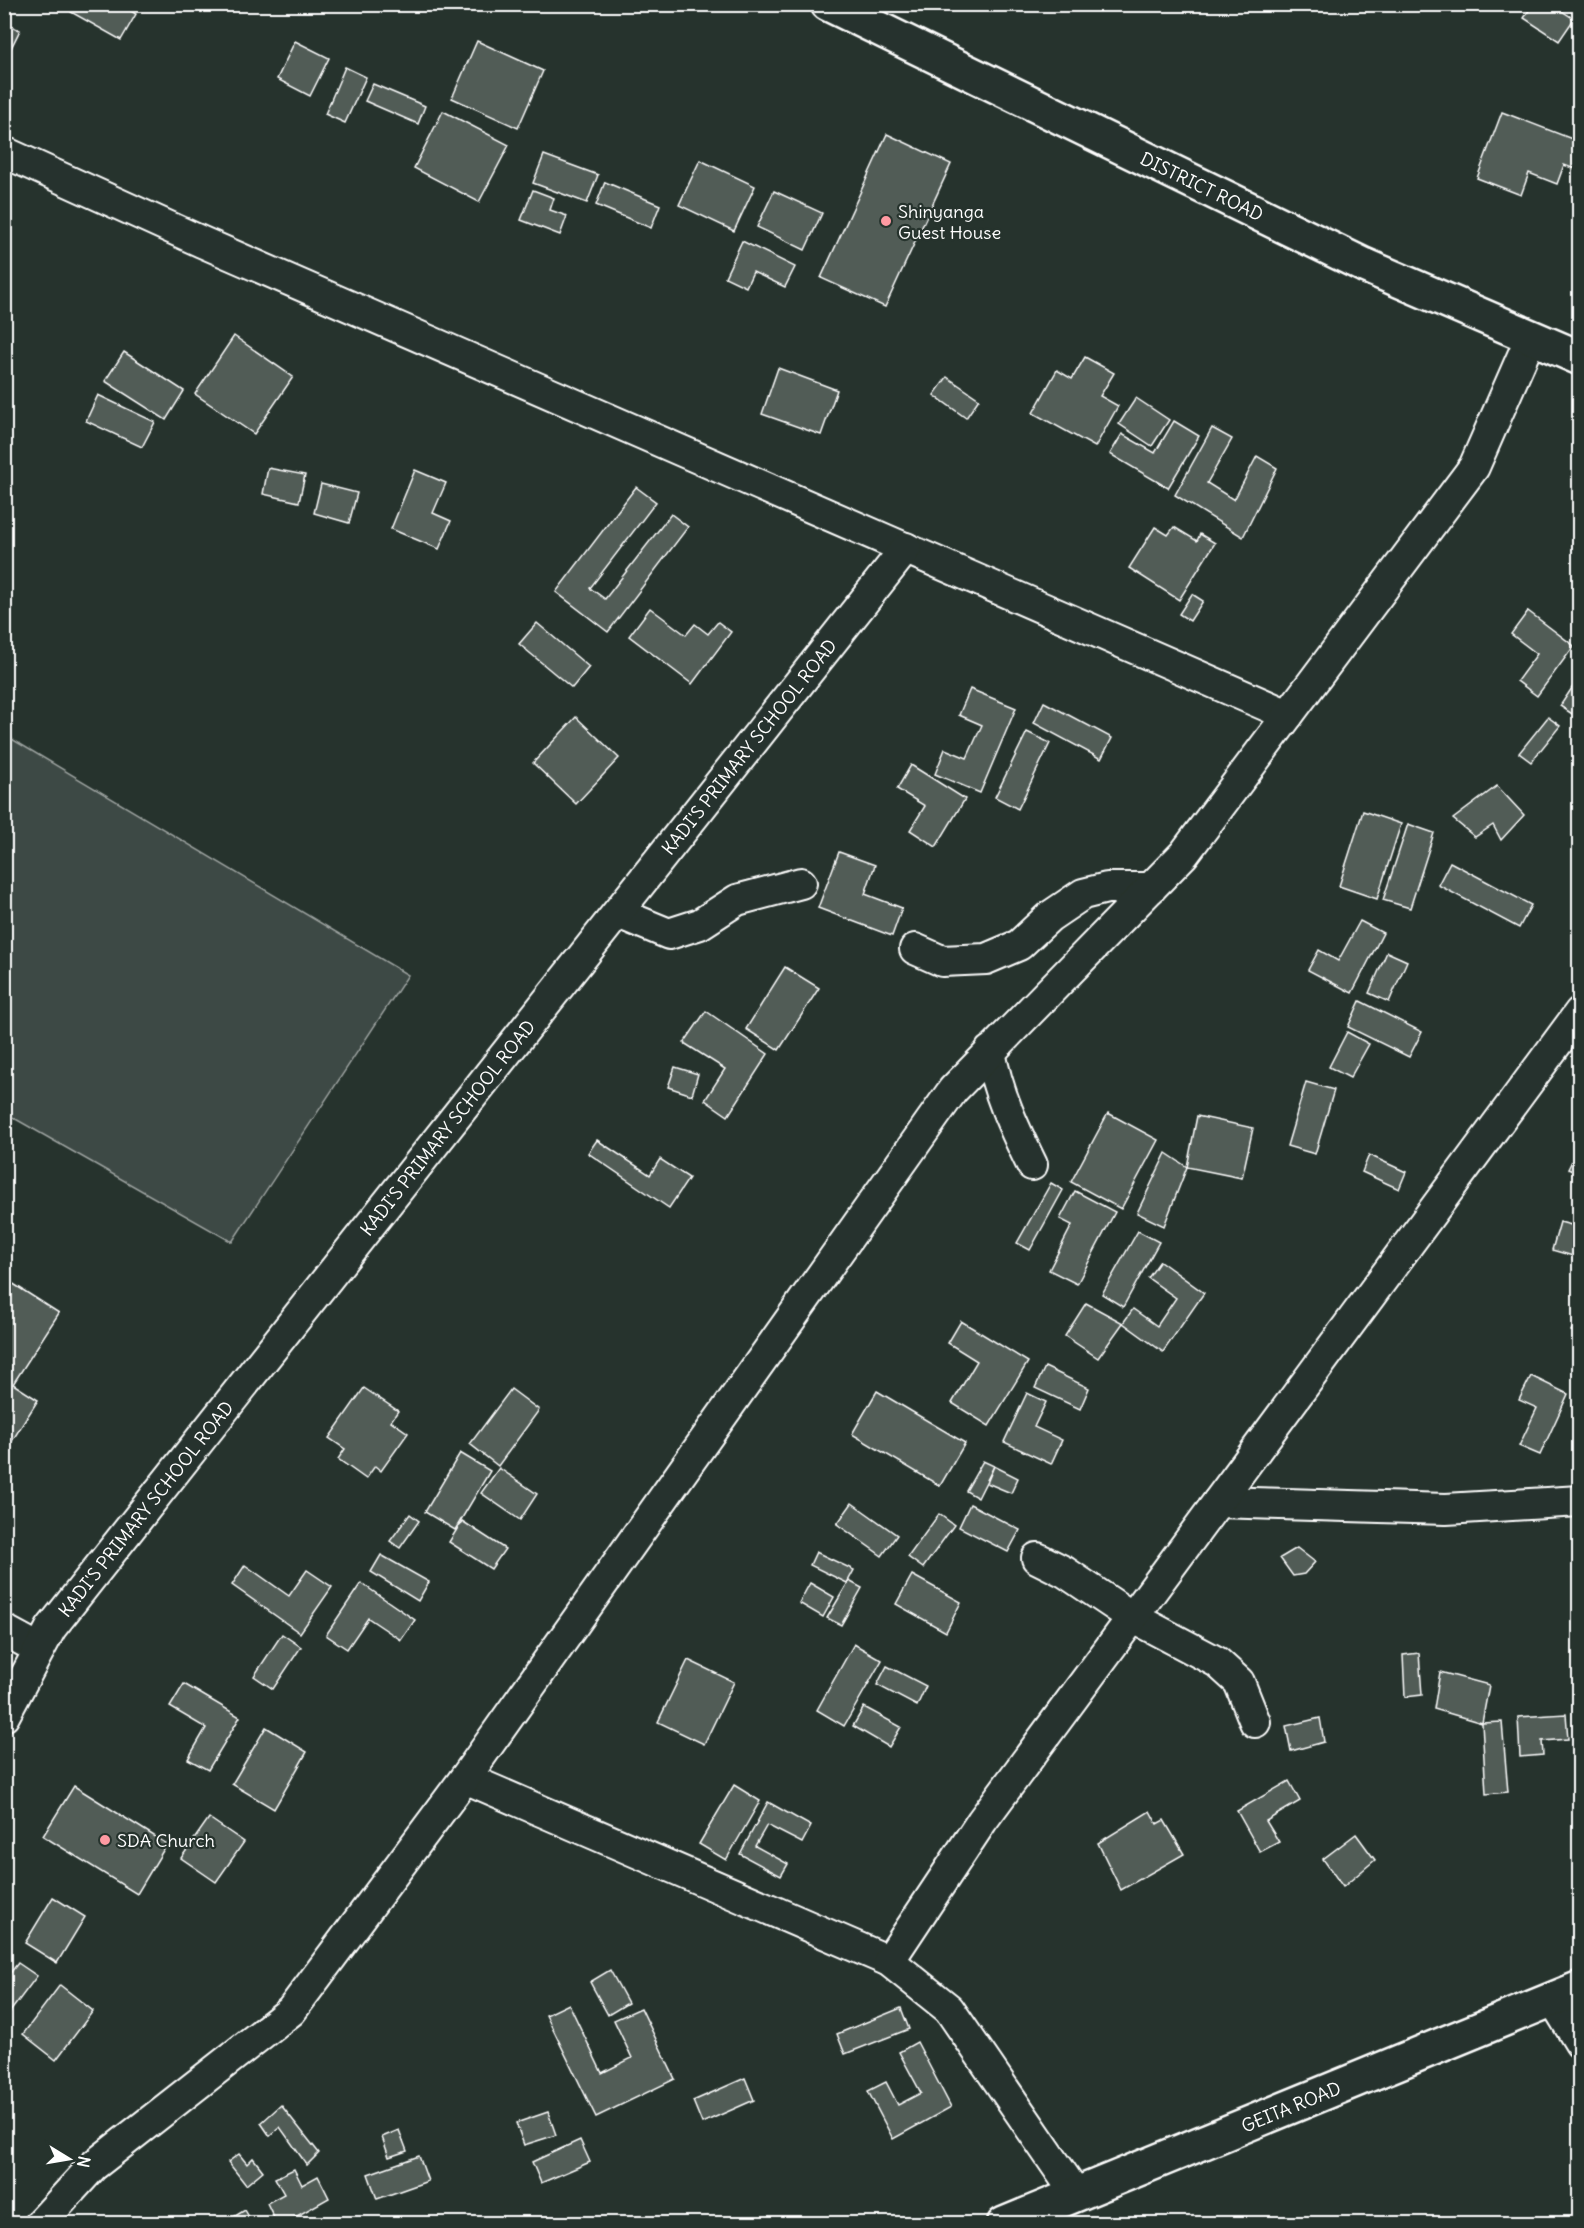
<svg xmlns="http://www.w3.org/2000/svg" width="1584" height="2228" font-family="Delius,sans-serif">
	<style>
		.green { fill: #3e4944; stroke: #9ea4a2; stroke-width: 1.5 }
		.building { fill: #515c57; stroke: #fff; stroke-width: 1.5 }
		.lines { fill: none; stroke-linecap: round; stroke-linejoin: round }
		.minor-casing { stroke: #fff; stroke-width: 34 }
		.tertiary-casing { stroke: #fff; stroke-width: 38 }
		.secondary-casing { stroke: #fff; stroke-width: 38 }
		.minor { stroke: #26332d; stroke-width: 30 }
		.tertiary { stroke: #26332d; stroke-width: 33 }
		.secondary { stroke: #26332d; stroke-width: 33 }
		.poi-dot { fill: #ff9aa2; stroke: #26332d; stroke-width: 2 }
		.labels { text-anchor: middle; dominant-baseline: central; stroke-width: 4.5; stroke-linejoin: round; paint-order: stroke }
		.street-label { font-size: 18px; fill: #fff; stroke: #26332d }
		.poi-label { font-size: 18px; fill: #fff; stroke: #26332d; text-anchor: start }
	</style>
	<rect width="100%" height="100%" fill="#26332d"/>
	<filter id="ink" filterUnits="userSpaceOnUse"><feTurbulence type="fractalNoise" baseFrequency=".0167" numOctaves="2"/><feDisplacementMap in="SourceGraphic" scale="12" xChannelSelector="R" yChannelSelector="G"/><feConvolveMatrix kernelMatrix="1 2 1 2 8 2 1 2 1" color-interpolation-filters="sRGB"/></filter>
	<g filter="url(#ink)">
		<path class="green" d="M5 735 408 975 232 1242 5 1113Z"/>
		<g class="building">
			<path d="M75 4H120L136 14 121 40 71 12Z"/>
			<path d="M1533 4H1562L1559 9 1574 19 1559 41 1524 18Z"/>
			<path d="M4 23 20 30 8 54 4 52Z"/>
			<path d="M295 41 329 58 310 96 277 79Z"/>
			<path d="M477 41 543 71 518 128 452 98Z"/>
			<path d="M345 67 366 77 345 123 325 114Z"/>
			<path d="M373 84 425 106 418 124 365 101Z"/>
			<path d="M443 111 509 145 479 202 414 168Z"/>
			<path d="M1502 112 1580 142V171L1564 165 1557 184 1529 173 1521 195 1477 178Z"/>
			<path d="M887 134 951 164 885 307 821 278Z"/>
			<path d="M544 155 598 175 587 203 533 183Z"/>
			<path d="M700 160 755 186 734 231 679 205Z"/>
			<path d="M605 182 660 205 651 228 596 205Z"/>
			<path d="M533 190 554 198 550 210 567 216 560 235 521 220Z"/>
			<path d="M774 191 822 213 805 250 757 227Z"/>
			<path d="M742 241 795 267 785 287 753 272 746 287 725 277Z"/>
			<path d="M234 336 293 377 254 434 195 394Z"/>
			<path d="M124 352 184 391 166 420 105 381Z"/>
			<path d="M1085 357 1114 373 1100 396 1118 406 1095 447 1033 413 1057 370 1072 379Z"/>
			<path d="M778 368 837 390 821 435 762 414Z"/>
			<path d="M947 377 979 399 966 418 934 395Z"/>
			<path d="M98 395 155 422 142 447 86 421Z"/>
			<path d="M1136 398 1169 420 1152 446 1119 424Z"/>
			<path d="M1174 421 1199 436 1168 488 1110 454 1122 434 1155 453Z"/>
			<path d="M1212 428 1232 439 1207 483 1234 500 1257 456 1277 468 1243 537 1175 495Z"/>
			<path d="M268 468 305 475 299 502 263 494Z"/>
			<path d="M415 470 446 483 433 513 451 521 439 549 391 529Z"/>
			<path d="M321 484 357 493 349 523 314 513Z"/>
			<path d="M636 487 656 502 590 588 605 599 671 514 688 527 608 632 556 592Z"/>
			<path d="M1155 527 1168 535 1174 527 1197 541 1200 534 1215 543 1179 600 1129 568Z"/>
			<path d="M1192 594 1203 601 1190 621 1179 614Z"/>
			<path d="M650 608 686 635 695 624 708 634 718 622 731 632 692 684 629 636Z"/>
			<path d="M1528 611 1574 646 1537 696 1517 681 1537 654 1511 634Z"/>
			<path d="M537 623 589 667 572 688 519 644Z"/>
			<path d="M1580 676V719L1560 706Z"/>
			<path d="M970 689 1016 708 980 793 935 774 945 749 967 758 982 725 959 715Z"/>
			<path d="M1044 702 1112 738 1101 759 1034 723Z"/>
			<path d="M576 717 619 758 576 804 533 763Z"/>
			<path d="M1548 717 1560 726 1531 762 1519 753Z"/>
			<path d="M1027 732 1050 743 1018 809 995 797Z"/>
			<path d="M911 765 965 799 936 847 910 830 925 806 897 789Z"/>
			<path d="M1497 786 1524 815 1501 840 1493 825 1475 837 1453 819Z"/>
			<path d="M1363 811 1401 824 1377 899 1339 886Z"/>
			<path d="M1408 824 1434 833 1410 908 1383 900Z"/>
			<path d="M839 852 875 865 865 894 902 908 892 936 818 908Z"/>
			<path d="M1450 862 1531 905 1519 928 1438 885Z"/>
			<path d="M1360 921 1383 933 1352 993 1308 970 1319 950 1338 961Z"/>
			<path d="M1387 952 1407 961 1389 1002 1369 993Z"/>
			<path d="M785 967 819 988 779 1050 746 1029Z"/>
			<path d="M1360 1001 1422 1032 1409 1057 1348 1027Z"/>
			<path d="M706 1011 768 1054 728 1116 705 1100 725 1069 684 1043Z"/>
			<path d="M1347 1032 1369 1044 1350 1078 1329 1067Z"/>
			<path d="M675 1067 698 1074 692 1095 668 1087Z"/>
			<path d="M1306 1082 1334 1090 1315 1154 1287 1146Z"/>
			<path d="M1108 1113 1158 1140 1121 1209 1071 1182Z"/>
			<path d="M1197 1116 1253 1128 1242 1178 1187 1167Z"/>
			<path d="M597 1140 650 1175 660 1159 689 1178 669 1208 588 1153Z"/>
			<path d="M1166 1153 1187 1167 1164 1226 1137 1213Z"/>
			<path d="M1369 1155 1406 1172 1399 1189 1362 1172Z"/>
			<path d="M1572 1161 1580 1163V1174L1568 1169Z"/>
			<path d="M1051 1183 1063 1190 1030 1250 1017 1243Z"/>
			<path d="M1075 1191 1115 1212 1077 1284 1049 1270 1072 1225 1060 1219Z"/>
			<path d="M1560 1222 1579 1227 1580 1225V1258L1552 1250Z"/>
			<path d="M1138 1231 1159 1242 1123 1307 1102 1294Z"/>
			<path d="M1160 1261 1204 1293 1163 1352 1123 1323 1133 1309 1157 1326 1176 1298 1148 1278Z"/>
			<path d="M4 1278 59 1313 13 1384 38 1400 7 1449 4 1447Z"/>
			<path d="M1086 1303 1123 1323 1098 1358 1065 1336Z"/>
			<path d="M1580 1315V1335L1571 1331Z"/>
			<path d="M961 1321 1028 1362 989 1426 952 1403 977 1361 948 1343Z"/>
			<path d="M1045 1367 1089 1388 1080 1409 1035 1388Z"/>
			<path d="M1531 1376 1568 1394 1540 1455 1519 1446 1537 1408 1519 1400Z"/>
			<path d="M364 1388 398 1411 391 1421 408 1433 381 1471 375 1466 366 1479 338 1459 345 1449 329 1438Z"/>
			<path d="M511 1389 539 1410 498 1466 470 1444Z"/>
			<path d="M877 1391 965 1443 940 1486 852 1434Z"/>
			<path d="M1027 1393 1046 1402 1034 1427 1062 1440 1051 1464 1004 1442Z"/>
			<path d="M460 1453 490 1471 455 1530 425 1512Z"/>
			<path d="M983 1461 994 1466 978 1498 966 1491Z"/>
			<path d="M994 1466 1018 1478 1011 1493 987 1483Z"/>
			<path d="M499 1468 537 1494 520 1520 481 1493Z"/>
			<path d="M852 1503 897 1535 882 1556 837 1524Z"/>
			<path d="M970 1504 1020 1530 1008 1552 959 1527Z"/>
			<path d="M410 1514 419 1521 400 1548 390 1541Z"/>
			<path d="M939 1514 954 1525 923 1568 908 1557Z"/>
			<path d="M462 1521 505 1549 491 1569 449 1542Z"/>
			<path d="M1297 1548 1315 1562 1304 1574 1293 1576 1280 1558Z"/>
			<path d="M816 1552 854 1570 847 1583 810 1565Z"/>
			<path d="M381 1555 429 1582 418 1601 371 1572Z"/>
			<path d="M245 1565 289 1596 307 1570 332 1587 300 1633 232 1585Z"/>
			<path d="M912 1575 961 1602 946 1632 896 1604Z"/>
			<path d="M849 1581 862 1588 841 1625 827 1618Z"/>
			<path d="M361 1583 415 1620 401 1640 368 1618 347 1649 326 1635Z"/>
			<path d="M810 1583 834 1597 823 1617 799 1603Z"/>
			<path d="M282 1634 301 1647 273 1689 254 1676Z"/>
			<path d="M854 1644 882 1660 844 1726 817 1710Z"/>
			<path d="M1419 1653 1422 1695 1405 1697 1403 1655Z"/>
			<path d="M688 1660 734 1682 704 1744 658 1722Z"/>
			<path d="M887 1666 926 1686 917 1706 877 1685Z"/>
			<path d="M1440 1672 1489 1685 1482 1723 1434 1709Z"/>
			<path d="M184 1684 240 1717 208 1770 188 1759 206 1728 170 1707Z"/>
			<path d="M864 1707 901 1727 889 1747 853 1726Z"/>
			<path d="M1566 1714 1568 1739 1542 1741 1543 1755 1520 1757 1518 1717Z"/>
			<path d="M1320 1718 1324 1742 1291 1751 1286 1726Z"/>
			<path d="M1502 1722 1508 1792 1486 1794 1482 1723Z"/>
			<path d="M266 1727 307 1752 274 1809 232 1784Z"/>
			<path d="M1573 1737H1580V1792L1575 1793Z"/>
			<path d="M1289 1781 1300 1801 1266 1821 1279 1842 1260 1852 1237 1811Z"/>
			<path d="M734 1785 760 1801 726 1860 699 1844Z"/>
			<path d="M74 1786 167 1844 137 1894 43 1836Z"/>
			<path d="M768 1802 811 1826 802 1843 767 1825 755 1846 788 1864 781 1876 740 1854Z"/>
			<path d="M1150 1811 1157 1824 1164 1820 1184 1854 1121 1890 1098 1843Z"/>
			<path d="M209 1818 244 1842 216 1882 181 1858Z"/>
			<path d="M1356 1834 1375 1860 1343 1887 1323 1859Z"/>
			<path d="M53 1897 85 1917 57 1963 25 1943Z"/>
			<path d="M18 1963 37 1976 4 2020V1981Z"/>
			<path d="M610 1970 628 2003 608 2015 590 1982Z"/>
			<path d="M60 1985 93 2011 56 2060 23 2034Z"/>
			<path d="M569 2004 602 2073 632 2058 614 2020 641 2008 675 2079 596 2117 546 2015Z"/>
			<path d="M901 2008 909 2029 845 2054 837 2034Z"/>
			<path d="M917 2042 951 2107 893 2139 868 2091 886 2082 898 2105 921 2093 899 2052Z"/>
			<path d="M745 2078 754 2100 702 2123 693 2101Z"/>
			<path d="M281 2105 319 2153 307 2165 280 2127 270 2136 261 2123Z"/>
			<path d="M548 2112 556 2135 524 2145 516 2123Z"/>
			<path d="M399 2130 407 2151 389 2157 382 2137Z"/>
			<path d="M580 2140 590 2162 541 2183 532 2162Z"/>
			<path d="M239 2154 247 2164 253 2158 263 2171 246 2185 228 2162Z"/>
			<path d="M419 2156 428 2181 377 2199 368 2174Z"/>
			<path d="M294 2169 302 2185 318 2176 329 2198 283 2224H277L267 2203 284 2194 275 2178Z"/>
			<path d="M245 2210 253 2224H222Z"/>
		</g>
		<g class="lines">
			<g class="minor-casing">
				<g id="minor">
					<path d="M4 152 202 242 1288 715"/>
					<path d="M618 913 669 934 700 924 737 900 801 883"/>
					<path d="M915 949 942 961 986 959 1019 945 1049 917 1083 894 1107 888H1151"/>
					<path d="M990 1051C997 1092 1014 1128 1032 1165"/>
					<path d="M1218 1502 1446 1509 1580 1501"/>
					<path d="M1037 1558 1065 1572 1132 1617 1217 1662 1239 1682 1255 1722"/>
					<path d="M4 1630 39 1649"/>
					<path id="s1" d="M4 1716 51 1628 906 548"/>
					<path d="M465 1778 889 1961 949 2009 1076 2194"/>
					<path d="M889 1961 982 1821 1580 1012"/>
					<path d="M1553 1999 1580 2043"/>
					<path d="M40 2224 93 2166 291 2011 465 1778 953 1090 1184 854 1474 467 1531 337"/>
				</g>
			</g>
			<g class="tertiary-casing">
				<g id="tertiary">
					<path id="s2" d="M828 4 1364 265 1580 358"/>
				</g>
			</g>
			<g class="secondary-casing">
				<g id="secondary">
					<path id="s3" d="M1004 2224 1580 1988"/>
				</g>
			</g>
			<use href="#minor" class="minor"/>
			<use href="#tertiary" class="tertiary"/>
			<use href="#secondary" class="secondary"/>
		</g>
	</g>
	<g class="poi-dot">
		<circle cx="886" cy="221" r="6"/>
		<circle cx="105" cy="1840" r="6"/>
	</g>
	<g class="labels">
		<g class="street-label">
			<text stroke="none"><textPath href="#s2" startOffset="416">DISTRICT ROAD</textPath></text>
			<text stroke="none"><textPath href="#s1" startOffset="1224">KADI'S PRIMARY SCHOOL ROAD</textPath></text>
			<text stroke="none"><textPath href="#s1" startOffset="738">KADI'S PRIMARY SCHOOL ROAD</textPath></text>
			<text stroke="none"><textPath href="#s1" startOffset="252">KADI'S PRIMARY SCHOOL ROAD</textPath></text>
			<text stroke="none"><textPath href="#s3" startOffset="310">GEITA ROAD</textPath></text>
		</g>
		<g class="poi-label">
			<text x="898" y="211">Shinyanga<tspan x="898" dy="21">Guest House</tspan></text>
			<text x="117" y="1840">SDA Church</text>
		</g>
	</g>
	<rect width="1584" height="2228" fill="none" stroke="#26332d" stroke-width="24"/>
	<rect x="12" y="12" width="1560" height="2204" fill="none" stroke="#fff" stroke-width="2" filter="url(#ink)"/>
	<g transform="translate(69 2159) rotate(101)" stroke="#26332d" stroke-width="4.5" paint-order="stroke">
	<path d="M0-4.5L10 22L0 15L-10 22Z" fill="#ffffff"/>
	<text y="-9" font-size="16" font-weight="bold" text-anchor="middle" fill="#ffffff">N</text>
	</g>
</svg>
